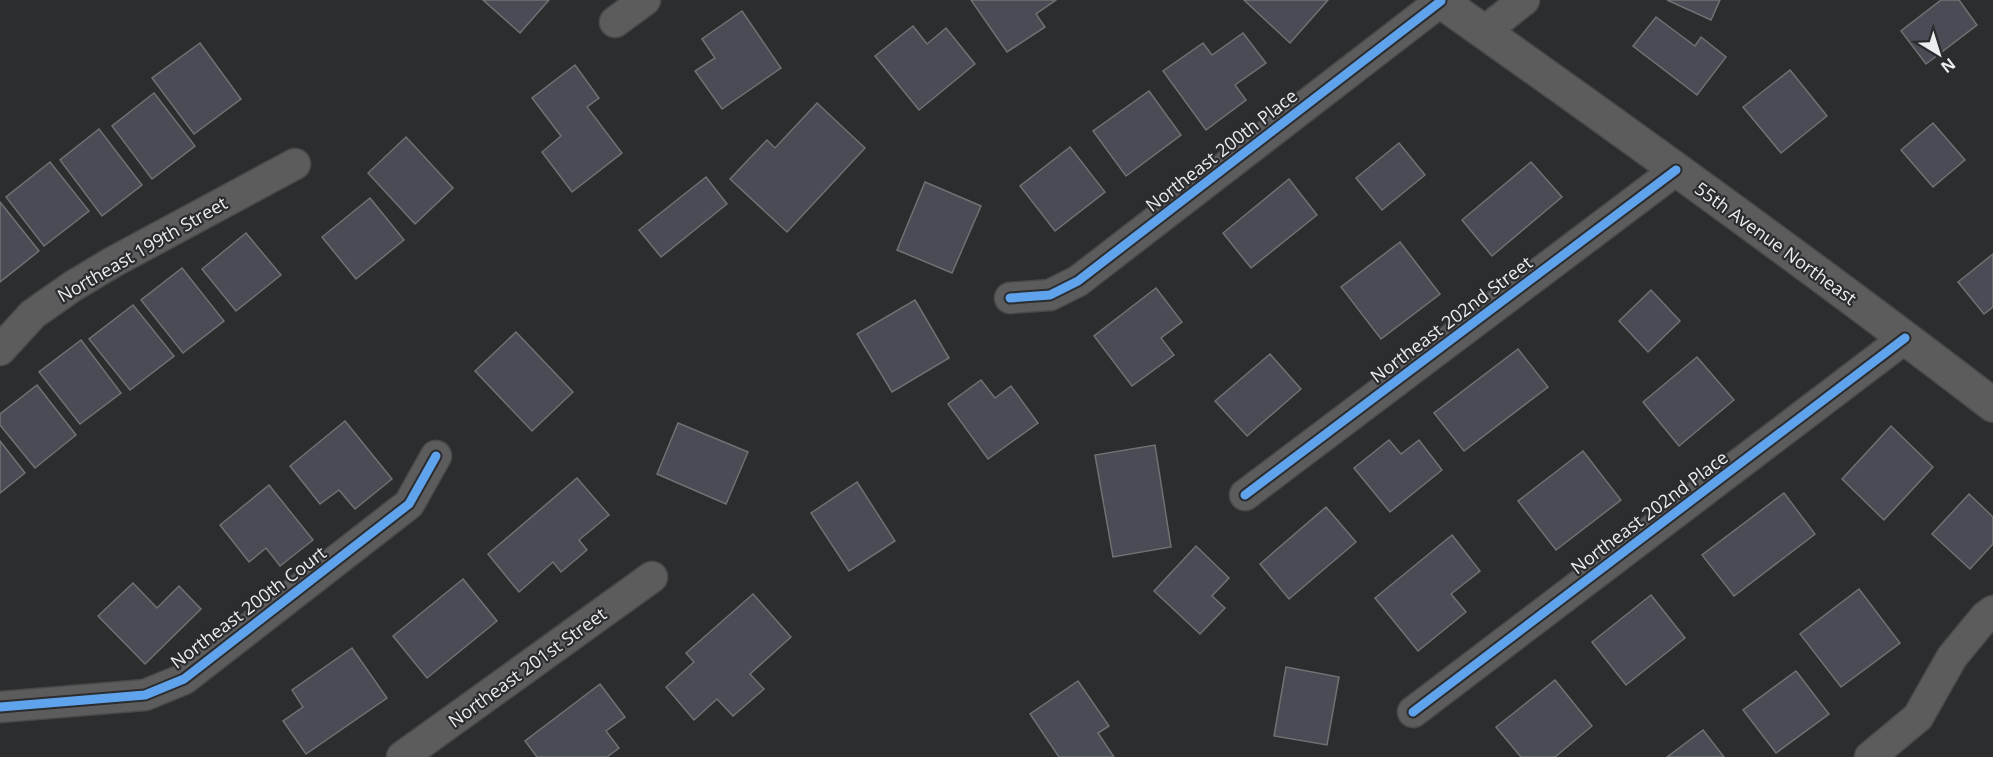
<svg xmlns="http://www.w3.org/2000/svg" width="1993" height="757" font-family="'Open Sans',sans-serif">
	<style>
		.building { fill: #494c54; stroke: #707172; stroke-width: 1.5 }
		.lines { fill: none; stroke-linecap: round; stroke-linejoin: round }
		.minor-casing { stroke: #48494a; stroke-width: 33 }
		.secondary-casing { stroke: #48494a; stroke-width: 36 }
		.minor { stroke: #5c5c5d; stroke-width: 30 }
		.secondary { stroke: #5c5c5d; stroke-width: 33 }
		.cycleway-casing { stroke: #2b2c2f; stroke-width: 13 }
		.cycleway { stroke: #60a3ed; stroke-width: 9 }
		.labels { text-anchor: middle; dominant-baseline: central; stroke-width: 4.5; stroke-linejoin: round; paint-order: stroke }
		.street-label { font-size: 18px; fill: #ecedef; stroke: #2b2c2f }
	</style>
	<rect width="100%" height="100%" fill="#2c2d2e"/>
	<g class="building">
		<path d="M483 0H549L520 33Z"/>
		<path d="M971 0H1056L1036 14 1045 27 1007 52Z"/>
		<path d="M1244 0H1328L1290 43Z"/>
		<path d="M1667 0H1720L1711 20Z"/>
		<path d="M1941 0H1959L1977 25 1926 64 1901 31Z"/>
		<path d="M742 11 781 68 722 109 695 71 715 58 702 39Z"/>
		<path d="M1656 17 1695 46 1701 37 1726 57 1697 95 1633 46Z"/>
		<path d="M913 26 927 44 946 28 975 64 919 110 875 56Z"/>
		<path d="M1243 33 1266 63 1235 85 1246 100 1206 130 1163 71 1203 43 1212 55Z"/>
		<path d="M200 43 241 99 194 134 152 78Z"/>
		<path d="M575 65 599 98 587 107 622 153 572 192 542 152 561 136 532 98Z"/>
		<path d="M1790 70 1827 116 1781 153 1743 107Z"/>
		<path d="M1149 91 1181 135 1126 176 1093 131Z"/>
		<path d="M154 93 195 146 152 179 112 126Z"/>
		<path d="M817 103 865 148 787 232 730 179 767 140 775 148Z"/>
		<path d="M1933 123 1965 160 1933 187 1901 150Z"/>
		<path d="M99 129 142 185 102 216 60 160Z"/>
		<path d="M406 137 453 188 415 224 368 173Z"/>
		<path d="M1399 143 1425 175 1382 210 1356 178Z"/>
		<path d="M1070 147 1105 192 1055 231 1020 186Z"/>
		<path d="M50 162 89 211 44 246 6 197Z"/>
		<path d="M1531 162 1562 197 1492 256 1462 220Z"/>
		<path d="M706 177 727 204 661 257 639 230Z"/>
		<path d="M1289 179 1317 215 1251 268 1223 233Z"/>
		<path d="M925 182 981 206 952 273 897 250Z"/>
		<path d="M370 198 404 240 356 279 322 237Z"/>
		<path d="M0 202 39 251 0 282Z"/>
		<path d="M246 233 281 275 236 311 202 269Z"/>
		<path d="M1400 242 1440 294 1381 339 1341 287Z"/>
		<path d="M1993 254V307L1984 314 1958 282Z"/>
		<path d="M182 268 224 321 183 353 141 300Z"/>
		<path d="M1156 288 1182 322 1161 338 1174 355 1132 386 1094 336Z"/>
		<path d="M1651 290 1680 321 1648 352 1619 321Z"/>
		<path d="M915 300 949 358 892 392 857 334Z"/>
		<path d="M133 305 174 356 130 390 89 339Z"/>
		<path d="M516 332 573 392 532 431 475 371Z"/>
		<path d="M81 340 121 393 80 424 39 372Z"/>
		<path d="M1518 349 1548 387 1464 451 1434 413Z"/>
		<path d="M1270 354 1301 389 1247 436 1215 401Z"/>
		<path d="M1697 357 1734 400 1679 446 1643 402Z"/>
		<path d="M981 380 995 398 1011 386 1038 423 988 459 948 404Z"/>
		<path d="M37 385 76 435 35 468 0 425V414Z"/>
		<path d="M345 421 392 479 355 509 339 490 320 504 290 466Z"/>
		<path d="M678 423 748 452 726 504 657 474Z"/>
		<path d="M1891 426 1933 467 1884 520 1842 479Z"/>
		<path d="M1389 440 1401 454 1419 440 1442 470 1390 512 1354 468Z"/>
		<path d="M0 441 25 473 0 493Z"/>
		<path d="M1155 445 1171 547 1113 557 1095 455Z"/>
		<path d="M1583 451 1621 500 1556 550 1518 501Z"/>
		<path d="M577 478 609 515 579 540 587 550 561 572 553 562 519 592 488 554Z"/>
		<path d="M857 482 895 541 849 571 811 513Z"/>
		<path d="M269 485 313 540 280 566 266 548 249 562 220 525Z"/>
		<path d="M1784 493 1815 534 1734 596 1702 555Z"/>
		<path d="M1969 494 1993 517V544L1970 569 1932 534Z"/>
		<path d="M1326 507 1356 542 1289 599 1260 564Z"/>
		<path d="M1452 535 1480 571 1451 594 1466 612 1418 651 1375 598Z"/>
		<path d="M1196 546 1229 578 1212 596 1225 608 1200 634 1154 591Z"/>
		<path d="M463 579 497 621 427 678 393 636Z"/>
		<path d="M133 583 157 608 179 586 201 609 145 664 98 616Z"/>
		<path d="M1859 589 1900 643 1841 687 1800 634Z"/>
		<path d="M753 594 791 637 750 674 764 689 733 716 717 699 694 720 666 687 694 662 686 653Z"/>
		<path d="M1651 595 1685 638 1626 685 1592 642Z"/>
		<path d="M352 648 387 698 306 754 283 721 303 707 292 690Z"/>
		<path d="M1286 667 1339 677 1327 745 1274 736Z"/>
		<path d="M1796 671 1829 714 1776 753 1743 710Z"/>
		<path d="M1555 680 1592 726 1555 757H1521L1496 727Z"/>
		<path d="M1078 681 1109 726 1098 733 1114 757H1059L1030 714Z"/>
		<path d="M600 684 625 717 606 731 619 748 607 757H537L525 741Z"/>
		<path d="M1703 730 1724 757H1667Z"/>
	</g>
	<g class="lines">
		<g class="minor-casing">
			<g id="minor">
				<path d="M615 22 645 0"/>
				<path d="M1485 31 1524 0"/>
				<path d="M1010 298 1050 295 1078 281 1441 1"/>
				<path d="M0 350 33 314 73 286 113 262 295 164"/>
				<path d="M1245 495 1676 170"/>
				<path d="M0 707 145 695 184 679 409 504 436 456"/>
				<path d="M1413 712 1905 338"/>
				<path d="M402 757 652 577"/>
				<path d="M1870 757 1918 717 1952 657 1985 617 1993 611"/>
			</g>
		</g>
		<g class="secondary-casing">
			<path id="secondary" d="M1439 0C1626 132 1812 266 1993 405"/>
		</g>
		<use href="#minor" class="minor"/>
		<use href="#secondary" class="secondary"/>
		<g class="cycleway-casing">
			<g id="cycleway">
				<path d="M1010 298 1050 295 1078 281 1441 1"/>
				<path d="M1245 495 1676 170"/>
				<path d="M0 707 145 695 184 679 409 504 436 456"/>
				<path d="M1413 712 1905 338"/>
			</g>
		</g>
		<use href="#cycleway" class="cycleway"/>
	</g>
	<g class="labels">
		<g class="street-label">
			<text transform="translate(1221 150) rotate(-38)">Northeast 200th Place</text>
			<text transform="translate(1776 243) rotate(36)">55th Avenue Northeast</text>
			<text transform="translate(142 249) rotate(-30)">Northeast 199th Street</text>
			<text transform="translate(1451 319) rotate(-37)">Northeast 202nd Street</text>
			<text transform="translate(1649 512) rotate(-37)">Northeast 202nd Place</text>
			<text transform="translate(248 607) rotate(-37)">Northeast 200th Court</text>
			<text transform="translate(527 667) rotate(-36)">Northeast 201st Street</text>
		</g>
	</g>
	<g transform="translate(1939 54) rotate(142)" stroke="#2b2c2f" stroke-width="4.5" paint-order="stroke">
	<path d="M0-4.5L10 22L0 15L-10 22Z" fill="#ecedef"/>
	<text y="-9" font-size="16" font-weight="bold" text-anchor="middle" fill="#ecedef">N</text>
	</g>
</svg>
